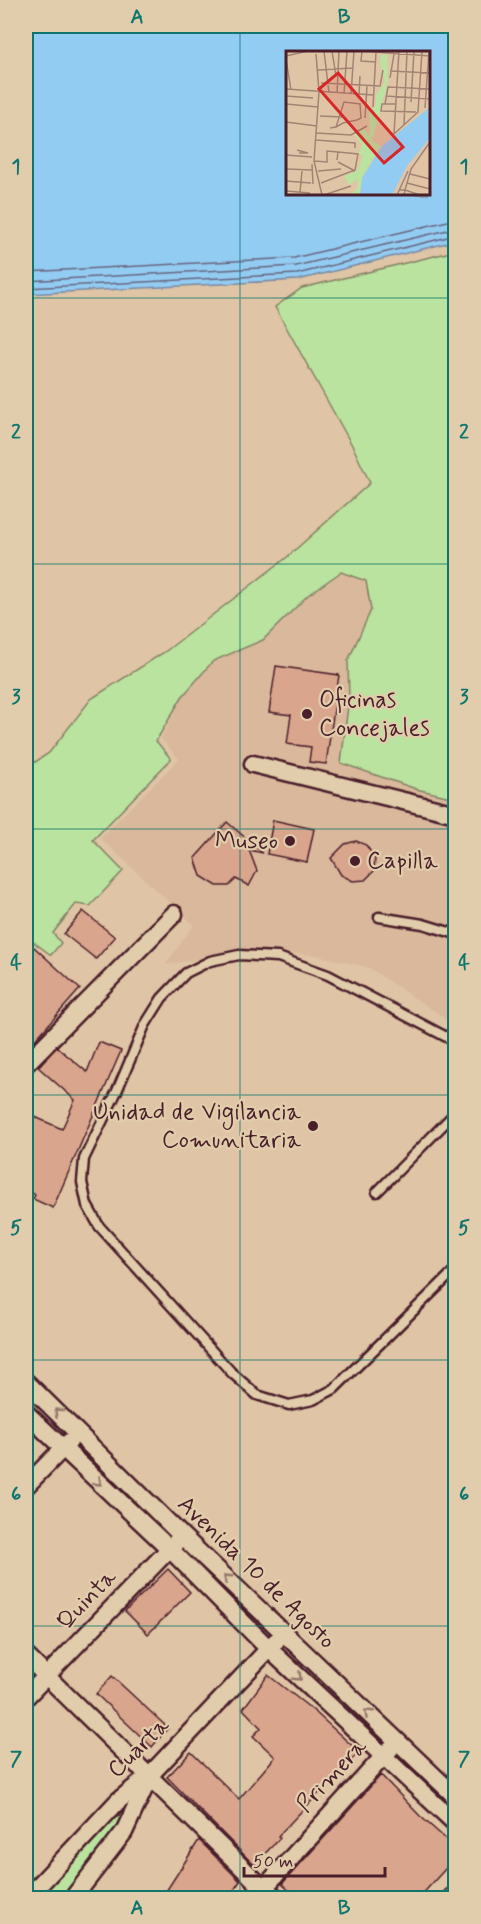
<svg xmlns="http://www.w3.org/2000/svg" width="481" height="1924" font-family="Mynerve,sans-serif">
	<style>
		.built { fill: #dab89c }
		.green { fill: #bae39f; stroke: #828165; stroke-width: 1.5 }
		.water { fill: #93ccf3; stroke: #7687a3; stroke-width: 1.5; fill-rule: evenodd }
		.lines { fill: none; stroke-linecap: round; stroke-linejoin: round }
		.shore { stroke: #67647b; stroke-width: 1.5 }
		.building { fill: #d9a58d; stroke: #4a1f2b; stroke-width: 1.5 }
		.service-casing { stroke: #4a1f2b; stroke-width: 13 }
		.minor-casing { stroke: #4a1f2b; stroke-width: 21 }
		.service { stroke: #e1cdab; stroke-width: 8 }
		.minor { stroke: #e1cdab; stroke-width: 16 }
		.oneway { stroke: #96766b }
		.grid { fill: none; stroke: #0f766e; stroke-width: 1.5; stroke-opacity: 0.55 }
		.poi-dot { fill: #4a1f2b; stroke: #e1cdab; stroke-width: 2 }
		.labels { text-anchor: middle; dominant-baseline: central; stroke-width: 4.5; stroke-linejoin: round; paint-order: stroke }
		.poi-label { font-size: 24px; fill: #4a1f2b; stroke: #e1cdab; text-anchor: start }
		.street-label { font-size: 24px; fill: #4a1f2b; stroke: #e1cdab }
		.inset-road { fill: none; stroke: #a38374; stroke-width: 1.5 }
		.view { fill: #d62828; fill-opacity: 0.15; stroke: #d62828; stroke-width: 3 }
		.inset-edge { fill: none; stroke: #4a1f2b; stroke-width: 3 }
		.neatline { fill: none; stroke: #0f766e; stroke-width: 2 }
		.grid-label { font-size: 20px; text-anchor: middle; font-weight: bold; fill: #0f766e }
	</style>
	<rect width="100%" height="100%" fill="#dfc5a5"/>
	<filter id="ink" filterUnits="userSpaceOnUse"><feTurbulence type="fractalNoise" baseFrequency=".0167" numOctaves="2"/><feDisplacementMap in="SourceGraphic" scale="12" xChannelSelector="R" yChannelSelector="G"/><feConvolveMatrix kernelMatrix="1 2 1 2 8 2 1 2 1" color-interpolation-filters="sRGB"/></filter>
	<g filter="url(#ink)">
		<path class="built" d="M383 571 455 777V1025L369 968 316 955 259 952 217 956 165 965 194 925 100 838 179 759 161 739 182 697 213 661 263 640 308 595 342 572Z"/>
		<g class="green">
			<path d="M455 251V798L416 789 341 763 349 698 348 661 371 610 366 581 341 572 308 595 263 640 213 661 182 697 156 741 171 759 93 840 123 871 90 906 76 904 53 933 61 943 51 955 32 941 26 946V768L49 753 91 699 166 651 286 558 370 483 353 447 275 307 302 288Z"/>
			<path d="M136 1795 121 1836 69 1898H35L116 1810Z"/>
		</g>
		<path class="water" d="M26 26H455V241L298 280 26 294ZM288 52H428V194H288Z"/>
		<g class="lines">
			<g class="shore">
				<path d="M26 272 294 258 456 219"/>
				<path d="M26 281 296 266 456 228"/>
				<path d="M26 288 297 274 456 235"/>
			</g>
		</g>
		<g class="building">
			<path d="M276 666 339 675 326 764 309 762 311 747 287 744 291 715 269 712Z"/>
			<path d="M273 820 314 829 307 862 267 854Z"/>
			<path d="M227 822 263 853 249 850 257 871 249 886 236 879 229 886H217L201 876 195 858Z"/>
			<path d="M356 841 366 845 375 858 374 871 365 880 353 881 341 875 331 858 345 844Z"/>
			<path d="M83 911 115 937 96 959 64 934Z"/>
			<path d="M34 947 80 989 26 1050V957Z"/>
			<path d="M99 1042 121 1051 53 1208 33 1199 35 1195 26 1188V1113L62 1129 75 1100 38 1067 57 1047 87 1072Z"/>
			<path d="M168 1569 190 1592 148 1634 125 1611Z"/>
			<path d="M268 1675 314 1711 359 1752 295 1818 278 1836 280 1838 254 1865 167 1777 191 1752 239 1799 275 1757 253 1736 261 1728 243 1709Z"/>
			<path d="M112 1676 168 1728 152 1747 96 1694Z"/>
			<path d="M381 1775 420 1816 456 1848V1857L418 1899H298L282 1884Z"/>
			<path d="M199 1840 240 1881 228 1899H161Z"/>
		</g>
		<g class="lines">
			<g class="service-casing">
				<g id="service">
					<path d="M379 917 423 924 456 934"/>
					<path d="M456 1042 328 975 278 957 239 955 210 961 186 973 162 998 145 1025 117 1091 84 1159 82 1182 87 1205 99 1226 232 1373 257 1395 289 1405 313 1400 334 1389 456 1269"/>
					<path d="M377 1192 456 1112"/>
				</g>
			</g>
			<g class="minor-casing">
				<g id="minor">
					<path d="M253 764 456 814"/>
					<path d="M26 1064 174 914"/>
					<path d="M26 1382 182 1536 456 1797"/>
					<path d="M26 1413 170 1549 268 1648 456 1824"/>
					<path d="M26 1486 69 1442"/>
					<path d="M26 1656 263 1888 277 1898"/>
					<path d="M26 1697 177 1541"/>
					<path d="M27 1898 118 1801 149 1776 276 1641"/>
					<path d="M73 1898 124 1832 148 1780"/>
					<path d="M255 1898 391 1748"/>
					<path d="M451 1898 456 1894"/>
				</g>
			</g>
			<use href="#service" class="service"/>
			<use href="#minor" class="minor"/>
		</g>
		<defs><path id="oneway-chevron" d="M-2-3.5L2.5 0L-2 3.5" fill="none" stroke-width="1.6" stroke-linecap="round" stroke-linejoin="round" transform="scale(1.5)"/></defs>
		<g class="oneway">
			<use href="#oneway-chevron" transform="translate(58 1412) rotate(-137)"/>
			<use href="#oneway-chevron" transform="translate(98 1482) rotate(43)"/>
			<use href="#oneway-chevron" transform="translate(227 1578) rotate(-137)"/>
			<use href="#oneway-chevron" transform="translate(298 1677) rotate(43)"/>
			<use href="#oneway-chevron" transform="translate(368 1713) rotate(-136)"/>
		</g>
	</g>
	<path class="grid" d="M240 26V1898M26 298H456M26 564H456M26 829H456M26 1095H456M26 1360H456M26 1626H456"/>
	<g class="poi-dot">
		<circle cx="307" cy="714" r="6"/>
		<circle cx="290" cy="841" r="6"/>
		<circle cx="355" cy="861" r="6"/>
		<circle cx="313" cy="1126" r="6"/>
	</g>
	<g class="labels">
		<g class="poi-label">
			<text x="319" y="700">Oficinas<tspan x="319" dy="28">Concejales</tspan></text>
			<text x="278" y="841" text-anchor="end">Museo</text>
			<text x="367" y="861">Capilla</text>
			<text x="301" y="1112" text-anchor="end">Unidad de Vigilancia<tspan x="301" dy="28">Comunitaria</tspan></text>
		</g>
		<g class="street-label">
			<text transform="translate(256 1573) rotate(44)">Avenida 10 de Agosto</text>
			<text transform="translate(87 1600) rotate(-46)">Quinta</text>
			<text transform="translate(139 1748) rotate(-44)">Cuarta</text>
			<text transform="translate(332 1776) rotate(-47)">Primera</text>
		</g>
	</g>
	<g transform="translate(286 51)">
		<rect width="144" height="144" fill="#dfc5a5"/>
		<path d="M101 3 102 30 86 90 95 95 76 126 74 144H65L72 136 71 128 63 134 58 125 71 120 77 105 73 103 76 94 68 83 78 78 84 85 83 61 90 54V44L99 31 94 11 95 4Z" fill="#bae39f"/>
		<path d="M144 56V87L121 115 106 144H74L76 127 96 95Z" fill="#93ccf3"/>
		<path class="inset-road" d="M38 0 43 42M46 0 50 25M75 0 144 5M76 0 75 10 90 11M30 3 33 41 28 110 36 144M0 5 22 0M0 8 5 39M32 19 67 17M104 20 144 22M104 27 108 3M35 32 94 35 97 19M0 38 88 44M51 43 53 0M58 43 61 0M65 43 68 0M73 44 74 25M0 45 27 47M100 45 144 48M125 51 128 0M0 53 32 56M99 53 102 36 144 38M109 53H96L95 60 130 61M87 56 90 1M139 57 143 0M34 65 56 66M79 67 81 35M0 71 31 75M118 74 121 0M44 77 50 76 57 72 71 69 75 67 74 53 58 51 50 76M30 82 65 84 81 75M108 83 132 61 136 0M108 83 113 0M30 89 69 92V97M11 99 22 102H13M0 104 26 106M28 110 41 111V100L52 101 51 109M52 111 69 120M26 113 27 133M0 118 26 119M32 120 55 118M124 123 144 128M0 130 25 132M35 132 69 119 72 103 52 101M121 132 144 138M114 139H119L125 118 144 91M0 140 24 142M14 141 16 120M38 144 65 135M111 144 122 120M118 144 119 139 134 144"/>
		<path class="view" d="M52 22 117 96 98 112 33 38Z"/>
		<rect width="144" height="144" class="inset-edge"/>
	</g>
	<rect width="481" height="1924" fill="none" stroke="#e1cdab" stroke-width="66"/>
	<path d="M244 1867v9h141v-9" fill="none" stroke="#4a1f2b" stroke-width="3"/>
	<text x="253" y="1867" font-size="18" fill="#4a1f2b" stroke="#e1cdab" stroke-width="4.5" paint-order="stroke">50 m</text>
	<rect x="33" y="33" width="415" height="1858" class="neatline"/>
	<g class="grid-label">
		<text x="137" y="23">A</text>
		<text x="344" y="23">B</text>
		<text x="16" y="173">1</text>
		<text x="464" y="173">1</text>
		<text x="16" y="438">2</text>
		<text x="464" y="438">2</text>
		<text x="16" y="703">3</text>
		<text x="464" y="703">3</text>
		<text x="16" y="969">4</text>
		<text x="464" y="969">4</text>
		<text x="16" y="1234">5</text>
		<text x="464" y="1234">5</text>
		<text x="16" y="1500">6</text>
		<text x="464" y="1500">6</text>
		<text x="16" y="1765">7</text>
		<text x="464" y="1765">7</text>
		<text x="137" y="1914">A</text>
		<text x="344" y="1914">B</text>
	</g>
</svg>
